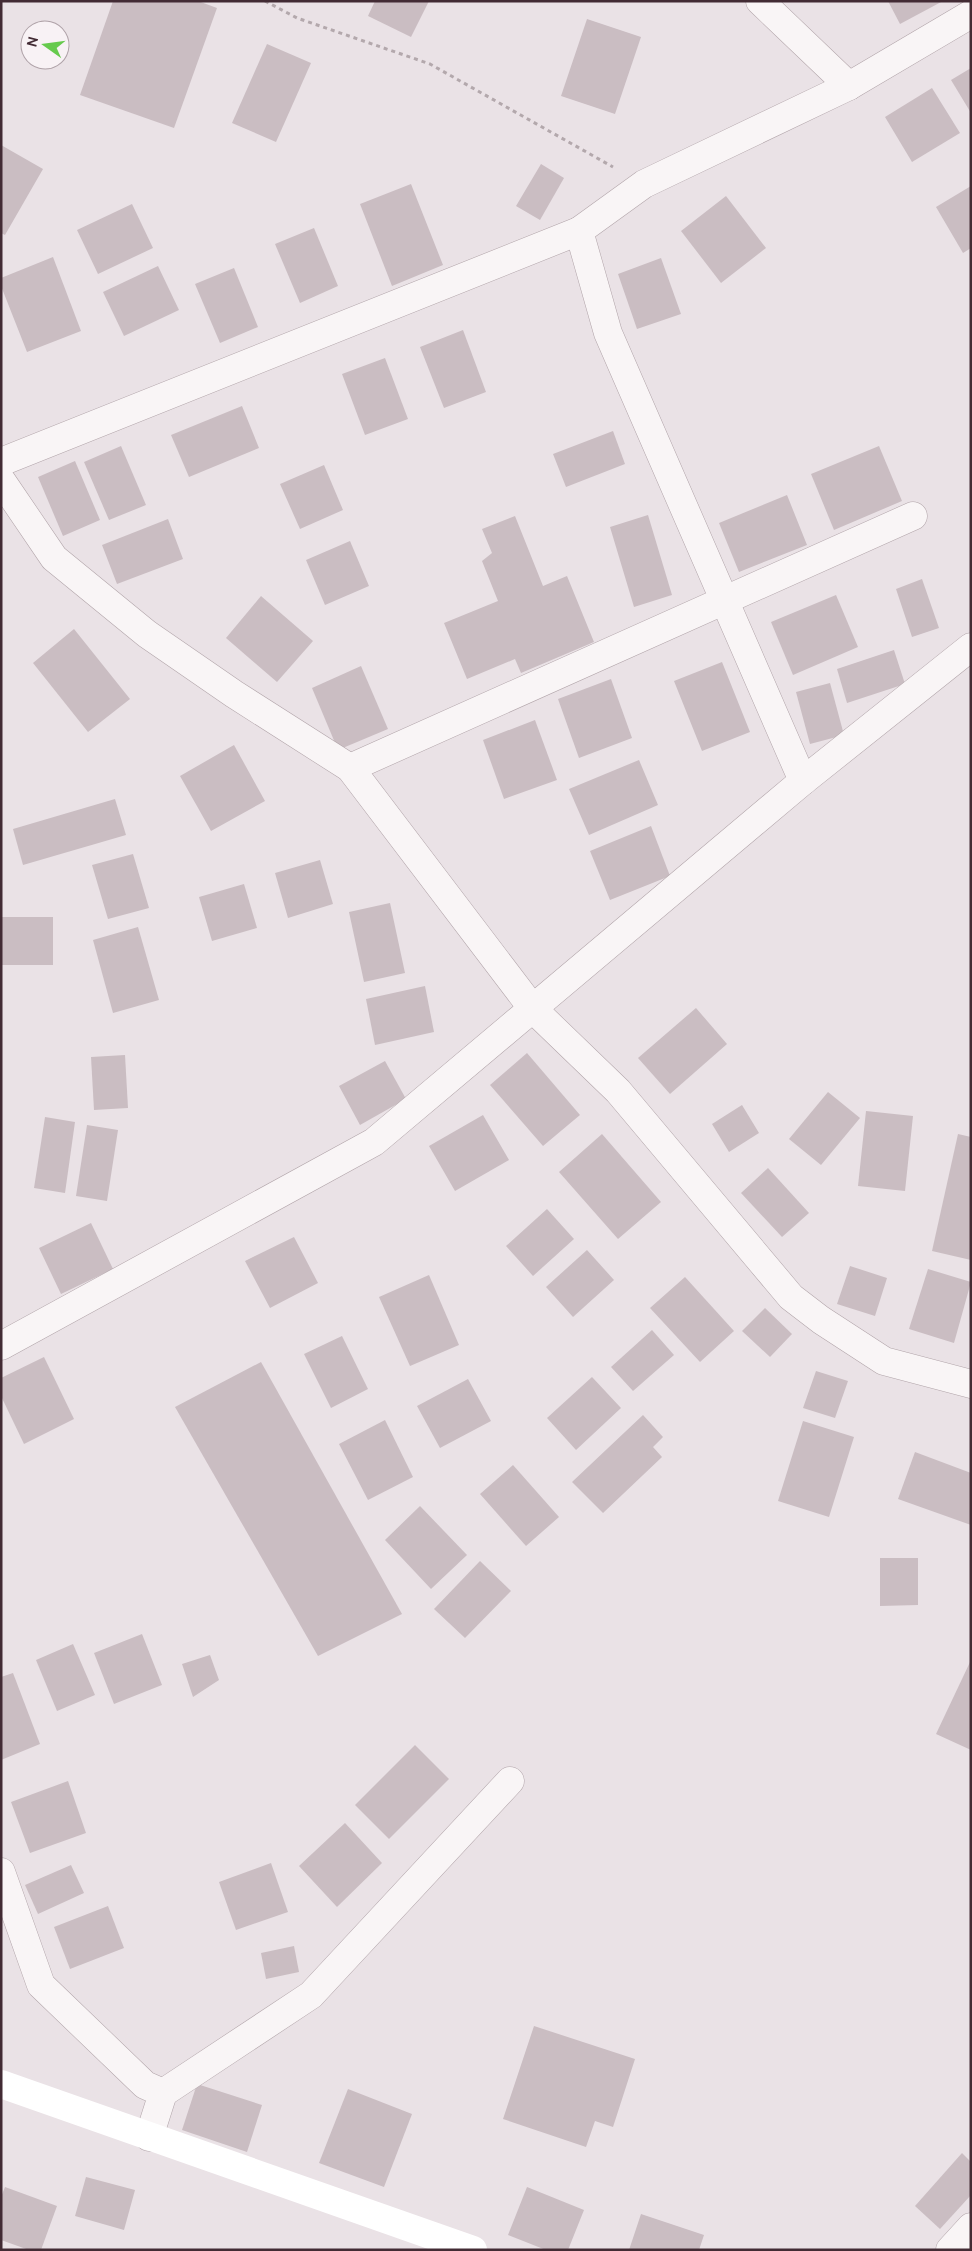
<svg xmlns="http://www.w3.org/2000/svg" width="972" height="2251" font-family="Cabin,sans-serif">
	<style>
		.building { fill: #cabdc2 }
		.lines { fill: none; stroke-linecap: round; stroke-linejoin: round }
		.street-casing { stroke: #b1a4a9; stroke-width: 29 }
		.path { stroke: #b3a8ac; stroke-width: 3; stroke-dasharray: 4 4; stroke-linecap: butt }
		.street { stroke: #f9f5f6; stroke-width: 28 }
		.secondary { stroke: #fff; stroke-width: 28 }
	</style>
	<rect width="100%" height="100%" fill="#eae2e6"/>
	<g class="building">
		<path d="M113 1H198L217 8 174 128 80 95Z"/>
		<path d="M375 1H429L411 37 368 16Z"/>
		<path d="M888 1H943L900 24Z"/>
		<path d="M587 19 641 37 615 114 561 96Z"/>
		<path d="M267 44 311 63 276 142 232 123Z"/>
		<path d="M971 68V113L951 80Z"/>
		<path d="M932 88 960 133 912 162 885 117Z"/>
		<path d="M1 145 43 169 5 235 1 233Z"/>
		<path d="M541 164 564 178 540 220 516 206Z"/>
		<path d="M411 184 443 265 392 286 360 204Z"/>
		<path d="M971 186V248L963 253 936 207Z"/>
		<path d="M726 196 766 248 721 283 681 231Z"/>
		<path d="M132 204 153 248 98 274 77 230Z"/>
		<path d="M314 228 338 286 300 303 275 244Z"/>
		<path d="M53 257 81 331 27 352 1 286V278Z"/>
		<path d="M661 258 681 314 637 329 618 274Z"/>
		<path d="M158 266 179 310 124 336 103 292Z"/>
		<path d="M234 268 258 327 220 343 195 284Z"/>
		<path d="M463 330 486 392 444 408 420 347Z"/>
		<path d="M385 358 408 419 365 435 342 374Z"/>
		<path d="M242 406 259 448 189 477 171 435Z"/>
		<path d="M613 431 625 464 566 487 553 454Z"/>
		<path d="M121 446 146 505 109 520 84 462Z"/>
		<path d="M879 446 902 501 834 530 811 474Z"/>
		<path d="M75 461 100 520 63 536 38 477Z"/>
		<path d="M324 465 343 510 300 529 280 484Z"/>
		<path d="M787 495 807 545 739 572 719 523Z"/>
		<path d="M648 515 672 595 634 607 610 527Z"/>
		<path d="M515 516 543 586 567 576 594 642 521 673 515 659 467 679 444 623 498 601 482 561 492 553 482 529Z"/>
		<path d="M168 519 183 559 117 584 102 545Z"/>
		<path d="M350 541 369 586 325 605 306 560Z"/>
		<path d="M922 579 939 628 912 637 896 589Z"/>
		<path d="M836 595 858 647 793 675 771 622Z"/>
		<path d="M261 596 313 641 277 682 226 638Z"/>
		<path d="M74 629 130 699 88 732 33 663Z"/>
		<path d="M894 650 905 684 847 703 837 669Z"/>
		<path d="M722 662 750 732 702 751 674 681Z"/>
		<path d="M361 666 388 729 338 750 312 688Z"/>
		<path d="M611 679 632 738 579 758 558 699Z"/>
		<path d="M830 683 844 735 810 744 796 692Z"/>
		<path d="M535 720 557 780 504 799 483 740Z"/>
		<path d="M234 745 265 801 211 831 180 776Z"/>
		<path d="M639 760 658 805 589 835 569 789Z"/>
		<path d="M115 799 126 835 23 865 13 829Z"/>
		<path d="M651 826 670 876 610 900 590 851Z"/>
		<path d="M133 854 149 908 108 919 92 865Z"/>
		<path d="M320 860 333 904 288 918 275 873Z"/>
		<path d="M244 884 257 928 212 941 199 897Z"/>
		<path d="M390 903 405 973 364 982 349 912Z"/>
		<rect x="1" y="917" width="52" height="48"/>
		<path d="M138 927 159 1000 113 1013 93 940Z"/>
		<path d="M425 986 434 1032 375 1045 366 999Z"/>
		<path d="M696 1008 727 1044 670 1094 638 1058Z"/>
		<path d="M527 1053 580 1115 543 1146 490 1085Z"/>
		<path d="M125 1055 128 1108 94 1110 91 1057Z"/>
		<path d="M385 1061 406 1099 360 1125 339 1086Z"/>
		<path d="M828 1092 860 1118 821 1165 789 1139Z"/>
		<path d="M742 1105 759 1133 729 1152 712 1124Z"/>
		<path d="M866 1111 913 1116 905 1191 858 1186Z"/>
		<path d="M483 1115 509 1160 455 1191 429 1146Z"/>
		<path d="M45 1117 75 1122 65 1193 34 1188Z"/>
		<path d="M87 1125 118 1130 107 1201 76 1196Z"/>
		<path d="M602 1134 661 1202 618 1239 559 1172Z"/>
		<path d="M958 1134 971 1137V1260L932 1251Z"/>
		<path d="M768 1168 809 1213 782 1237 741 1193Z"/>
		<path d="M547 1209 574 1239 533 1276 506 1246Z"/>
		<path d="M91 1223 113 1269 61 1294 39 1248Z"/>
		<path d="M294 1237 318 1283 270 1308 245 1261Z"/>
		<path d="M587 1250 614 1280 573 1317 546 1287Z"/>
		<path d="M850 1266 887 1278 875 1316 837 1304Z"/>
		<path d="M928 1269 971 1282 954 1343 909 1329Z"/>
		<path d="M429 1275 459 1345 410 1366 379 1297Z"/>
		<path d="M685 1277 734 1331 700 1362 650 1308Z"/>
		<path d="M765 1308 792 1334 770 1357 742 1331Z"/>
		<path d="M652 1330 674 1355 633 1391 611 1367Z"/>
		<path d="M342 1336 368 1389 331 1408 304 1354Z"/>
		<path d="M44 1357 74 1419 24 1444 1 1396V1378Z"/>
		<path d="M261 1362 402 1614 318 1656 175 1407Z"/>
		<path d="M816 1371 848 1381 835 1418 803 1408Z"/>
		<path d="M592 1377 621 1408 576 1450 547 1418Z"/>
		<path d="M468 1379 491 1421 440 1448 417 1406Z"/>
		<path d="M643 1415 663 1437 653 1447 662 1457 603 1513 572 1482Z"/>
		<path d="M385 1420 413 1477 368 1500 339 1444Z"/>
		<path d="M803 1421 854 1437 829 1517 778 1501Z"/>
		<path d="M915 1452 971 1473V1525L898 1499Z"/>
		<path d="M513 1465 559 1517 526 1546 480 1494Z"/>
		<path d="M420 1506 467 1555 431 1589 385 1540Z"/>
		<path d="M880 1558H918V1605L880 1606Z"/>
		<path d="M480 1561 511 1591 465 1638 434 1609Z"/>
		<path d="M142 1634 162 1685 114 1704 94 1653Z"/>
		<path d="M73 1644 95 1695 57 1711 36 1660Z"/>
		<path d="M210 1655 219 1680 193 1697 182 1664Z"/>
		<path d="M971 1660V1750L936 1734Z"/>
		<path d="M13 1673 40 1744 1 1760V1677Z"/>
		<path d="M415 1745 449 1779 389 1839 355 1805Z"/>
		<path d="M68 1781 86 1833 30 1853 11 1802Z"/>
		<path d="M345 1823 382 1863 337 1907 299 1866Z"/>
		<path d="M271 1863 288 1912 236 1930 219 1882Z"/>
		<path d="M71 1865 84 1893 38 1914 25 1885Z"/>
		<path d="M108 1906 124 1948 70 1969 54 1927Z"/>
		<path d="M294 1946 299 1972 266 1979 261 1953Z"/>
		<path d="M534 2026 635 2059 613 2127 595 2121 586 2147 503 2119Z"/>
		<path d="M197 2084 262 2105 247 2152 182 2130Z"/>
		<path d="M348 2089 412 2114 384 2187 319 2163Z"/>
		<path d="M962 2153 971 2162V2195L940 2229 915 2206Z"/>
		<path d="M86 2177 135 2190 124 2230 75 2216Z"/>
		<path d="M5 2187 57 2206 41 2250H29L1 2240V2197Z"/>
		<path d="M527 2187 584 2210 568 2250H546L508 2235Z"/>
		<path d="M641 2214 704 2235 699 2250H629Z"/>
	</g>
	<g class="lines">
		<g class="street-casing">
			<g id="street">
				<path d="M760 1 849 86"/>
				<path d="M579 231 608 333 803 781"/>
				<path d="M1 462 579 231 644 184 849 86 971 14"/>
				<path d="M1 480 54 558 147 634 234 694 350 768 533 1009 618 1091 791 1297 821 1320 884 1361 971 1384"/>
				<path d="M350 768 913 516"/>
				<path d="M1 1346 374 1142 803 781 971 647"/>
				<path d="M1 1872 41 1985 145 2085 163 2093 311 1995 510 1781"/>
				<path d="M149 2137 163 2093"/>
				<path d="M950 2250 971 2227"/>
			</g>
		</g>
		<path class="path" d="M265 1 297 18 430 64 613 167"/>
		<use href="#street" class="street"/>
		<path class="secondary" d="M1 2084 473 2250"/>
	</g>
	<rect width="972" height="2251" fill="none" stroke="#422b34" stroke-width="5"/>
	<g transform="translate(45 45) rotate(284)"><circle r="24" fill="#f8f2f5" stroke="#afa2a8"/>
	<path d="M0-4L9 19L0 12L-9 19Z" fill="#66ca4d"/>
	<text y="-8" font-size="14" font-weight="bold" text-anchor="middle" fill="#422b34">N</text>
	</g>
</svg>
